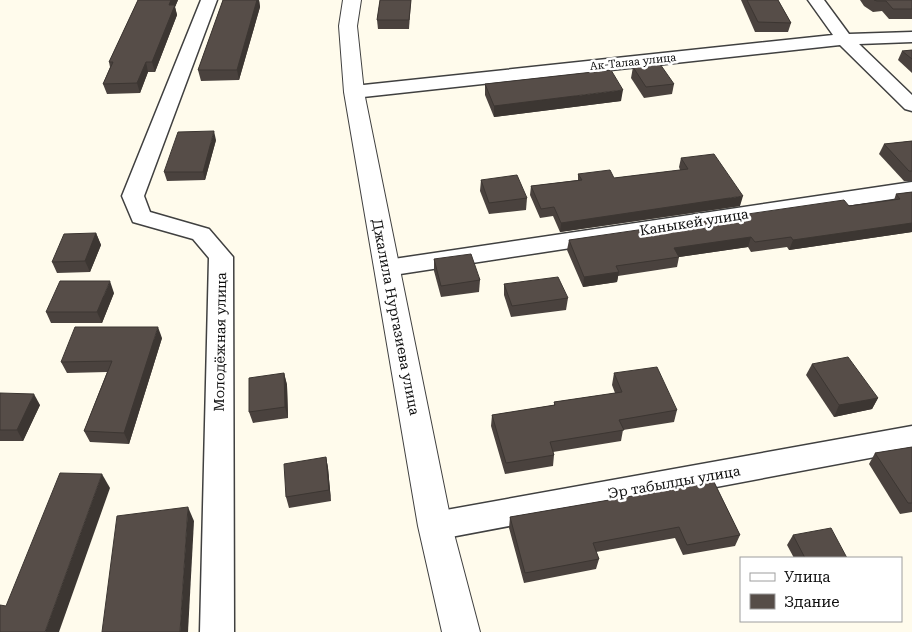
<svg xmlns="http://www.w3.org/2000/svg" width="912" height="632" font-family="'Roboto Serif',serif">
	<style>
		.lines { fill: none; stroke-linecap: round; stroke-linejoin: round }
		.minor-casing { stroke: #404040; stroke-width: 3 }
		.tertiary-casing { stroke: #404040; stroke-width: 2 }
		.minor { fill: #fff; fill-rule: evenodd }
		.tertiary { fill: #fff; fill-rule: evenodd }
		.wall { fill: #4a423e }
		.shaded-wall { fill: #3c3632 }
		.building { fill: #564d48; stroke: #3c3632 }
		.labels { text-anchor: middle; dominant-baseline: central; stroke-width: 5; stroke-linejoin: round; paint-order: stroke }
		.far-street-label { font-size: 11px; fill: #0d0d0d; stroke: #fff }
		.street-label { font-size: 14px; fill: #0d0d0d; stroke: #fff }
	</style>
	<rect width="100%" height="100%" fill="#fffbec"/>
	<g class="lines">
		<g class="minor-casing">
			<g id="minor">
				<path d="M201 0H217L144 196 150 212 209 229 233 257 234 632H200L209 258 193 239 133 222 122 196Z"/>
				<path d="M808 0H824L849 34 912 32V42L859 44 912 95V111L905 109 840 45 354 98 347 96 345 92 347 88 354 86 833 35Z"/>
				<path d="M912 182V196L387 276 379 274 375 268 379 262 387 260Z"/>
				<path d="M912 426V450L435 540 424 536 420 526 424 516 435 512Z"/>
			</g>
		</g>
		<g class="tertiary-casing">
			<path id="tertiary" d="M343 0H361L357 26 364 92 452 526 480 632H442L418 526 344 92 339 26Z"/>
		</g>
		<use href="#minor" class="minor"/>
		<use href="#tertiary" class="tertiary"/>
	</g>
	<g class="wall">
		<path d="M138 0H178L175 7 177 15 155 72H148L140 93 107 94 103 84 110 67 109 62Z"/>
		<path d="M223 0H259L260 7 239 80 201 81 198 70Z"/>
		<path d="M380 0H411L409 29H378L377 20Z"/>
		<path d="M741 0H778L791 23 788 32H755Z"/>
		<path d="M860 0H912V19H889L882 11 873 12 864 6Z"/>
		<path d="M912 50V73L898 60 902 51Z"/>
		<path d="M633 67 674 84 672 94 644 98 631 78Z"/>
		<path d="M485 84 621 101 494 117 485 95Z"/>
		<path d="M216 140 205 180 167 181 164 172Z"/>
		<path d="M912 141V181H904L879 154 884 144Z"/>
		<path d="M681 158 740 206 560 232 553 216 540 218 530 195 531 186 578 180V174L614 178 680 170 679 167Z"/>
		<path d="M481 180 527 198 526 210 489 214 480 191Z"/>
		<path d="M912 192V232L789 250 787 247 751 252 748 247 679 257 677 267 618 276 617 282 583 287 567 250 569 240 894 200 896 194Z"/>
		<path d="M96 233 101 245 90 272 57 273 52 262Z"/>
		<path d="M434 259 480 280 479 292 441 297 434 271Z"/>
		<path d="M504 284 568 298 566 310 511 317 504 295Z"/>
		<path d="M114 293 102 323H51L46 312Z"/>
		<path d="M162 338 129 444 90 442 84 431 107 372 67 373 61 362Z"/>
		<path d="M812 364 878 398 872 409 834 417 806 375Z"/>
		<path d="M284 373 287 385 288 418 253 423 249 412Z"/>
		<path d="M614 373 677 410 674 422 623 430 621 441 553 452 554 455 553 466 505 474 491 426 492 415 554 405V402L615 393 612 385Z"/>
		<path d="M0 393 40 405 23 441H0Z"/>
		<path d="M912 447V512L900 514 869 464 875 453Z"/>
		<path d="M326 457 328 468 331 501 289 508 286 497Z"/>
		<path d="M714 482 740 535 735 546 683 555 675 538 596 552 599 559 596 569 524 583 509 528 510 517Z"/>
		<path d="M793 535 847 558H794L787 545Z"/>
	</g>
	<g class="shaded-wall">
		<path d="M171 0H178L175 7 177 15 155 72 152 62 169 5Z"/>
		<path d="M257 0H259L260 7 239 80 237 70Z"/>
		<path d="M146 62 148 72 140 93 137 83Z"/>
		<path d="M623 90 621 101 494 117V106Z"/>
		<path d="M214 131 216 140 205 180 203 172Z"/>
		<path d="M743 196 740 206 560 232 561 223Z"/>
		<path d="M912 223V232L789 250 793 240Z"/>
		<path d="M96 233 101 245 90 272 85 261Z"/>
		<path d="M751 237 748 247 679 257 674 248Z"/>
		<path d="M619 272 617 282 583 287 584 277Z"/>
		<path d="M110 281 114 293 102 323 97 312Z"/>
		<path d="M158 327 162 338 129 444 124 433Z"/>
		<path d="M284 373 287 385 288 418 285 407Z"/>
		<path d="M34 394 40 405 23 441 17 430Z"/>
		<path d="M878 398 872 409 834 417 839 405Z"/>
		<path d="M326 457 328 468 331 501 329 490Z"/>
		<path d="M102 474 110 488 59 632H45Z"/>
		<path d="M188 507 194 521 188 632H180Z"/>
	</g>
	<g class="building">
		<path d="M138 0H171L169 5H175L152 62H146L137 83 103 84 113 62H109Z"/>
		<path d="M223 0H257L237 70H198Z"/>
		<path d="M380 0H411L409 20H377Z"/>
		<path d="M747 0H778L791 23 758 22Z"/>
		<path d="M874 0H912V9H893L886 1H877Z"/>
		<path d="M912 50V59L902 51Z"/>
		<path d="M660 64 674 84 646 87 633 67Z"/>
		<path d="M611 70 623 90 494 106 485 84Z"/>
		<path d="M214 131 203 172H164L178 132Z"/>
		<path d="M912 141V171H909L884 144Z"/>
		<path d="M714 154 743 196 561 223 554 207 541 209 531 186 582 180 578 174 610 170 614 178 688 169 681 158Z"/>
		<path d="M517 175 527 198 489 203 481 180Z"/>
		<path d="M912 192V223L793 240 791 237 755 242 751 237 674 248 679 257 616 266 619 272 584 277 569 240 844 200 849 206 900 199 896 194Z"/>
		<path d="M96 233 85 261 52 262 64 234Z"/>
		<path d="M471 254 480 280 441 286 434 259Z"/>
		<path d="M558 277 568 298 512 306 504 284Z"/>
		<path d="M60 281H110L97 312H46Z"/>
		<path d="M75 327H158L124 433 84 431 112 361 61 362Z"/>
		<path d="M848 357 878 398 839 405 812 364Z"/>
		<path d="M657 367 677 410 619 420 624 430 550 442 554 455 506 463 492 415 555 405 554 402 622 392 614 373Z"/>
		<path d="M284 373 285 407 249 412V378Z"/>
		<path d="M0 393 34 394 17 430H0Z"/>
		<path d="M912 447V503H908L875 453Z"/>
		<path d="M326 457 329 490 286 497 284 464Z"/>
		<path d="M60 473 102 474 45 632H0V605L6 606Z"/>
		<path d="M714 482 740 535 687 545 679 527 593 543 599 559 525 573 510 517Z"/>
		<path d="M188 507 180 632H102L117 516Z"/>
		<path d="M831 528 847 558H805L793 535Z"/>
	</g>
	<g class="labels">
		<g class="far-street-label">
			<text transform="translate(633 62) rotate(-6)">Ак-Талаа улица</text>
		</g>
		<g class="street-label">
			<text transform="translate(694 222) rotate(-9)">Каныкей улица</text>
			<text transform="translate(396 317) rotate(79)">Джалила Нургазиева улица</text>
			<text transform="translate(220 342) rotate(-89)">Молодёжная улица</text>
			<text transform="translate(674 482) rotate(-10)">Эр табылды улица</text>
		</g>
	</g>
	<rect x="740" y="557" width="162" height="65" fill="#ffffff" stroke="#9e9e9e"/>
	<rect x="750" y="573" width="25" height="8" fill="#ffffff" stroke="#9e9e9e"/>
	<text x="784" y="582" font-size="15" fill="#0d0d0d">Улица</text>
	<rect x="750" y="594" width="25" height="15" fill="#564d48" stroke="#9e9e9e"/>
	<text x="784" y="607" font-size="15" fill="#0d0d0d">Здание</text>
</svg>
